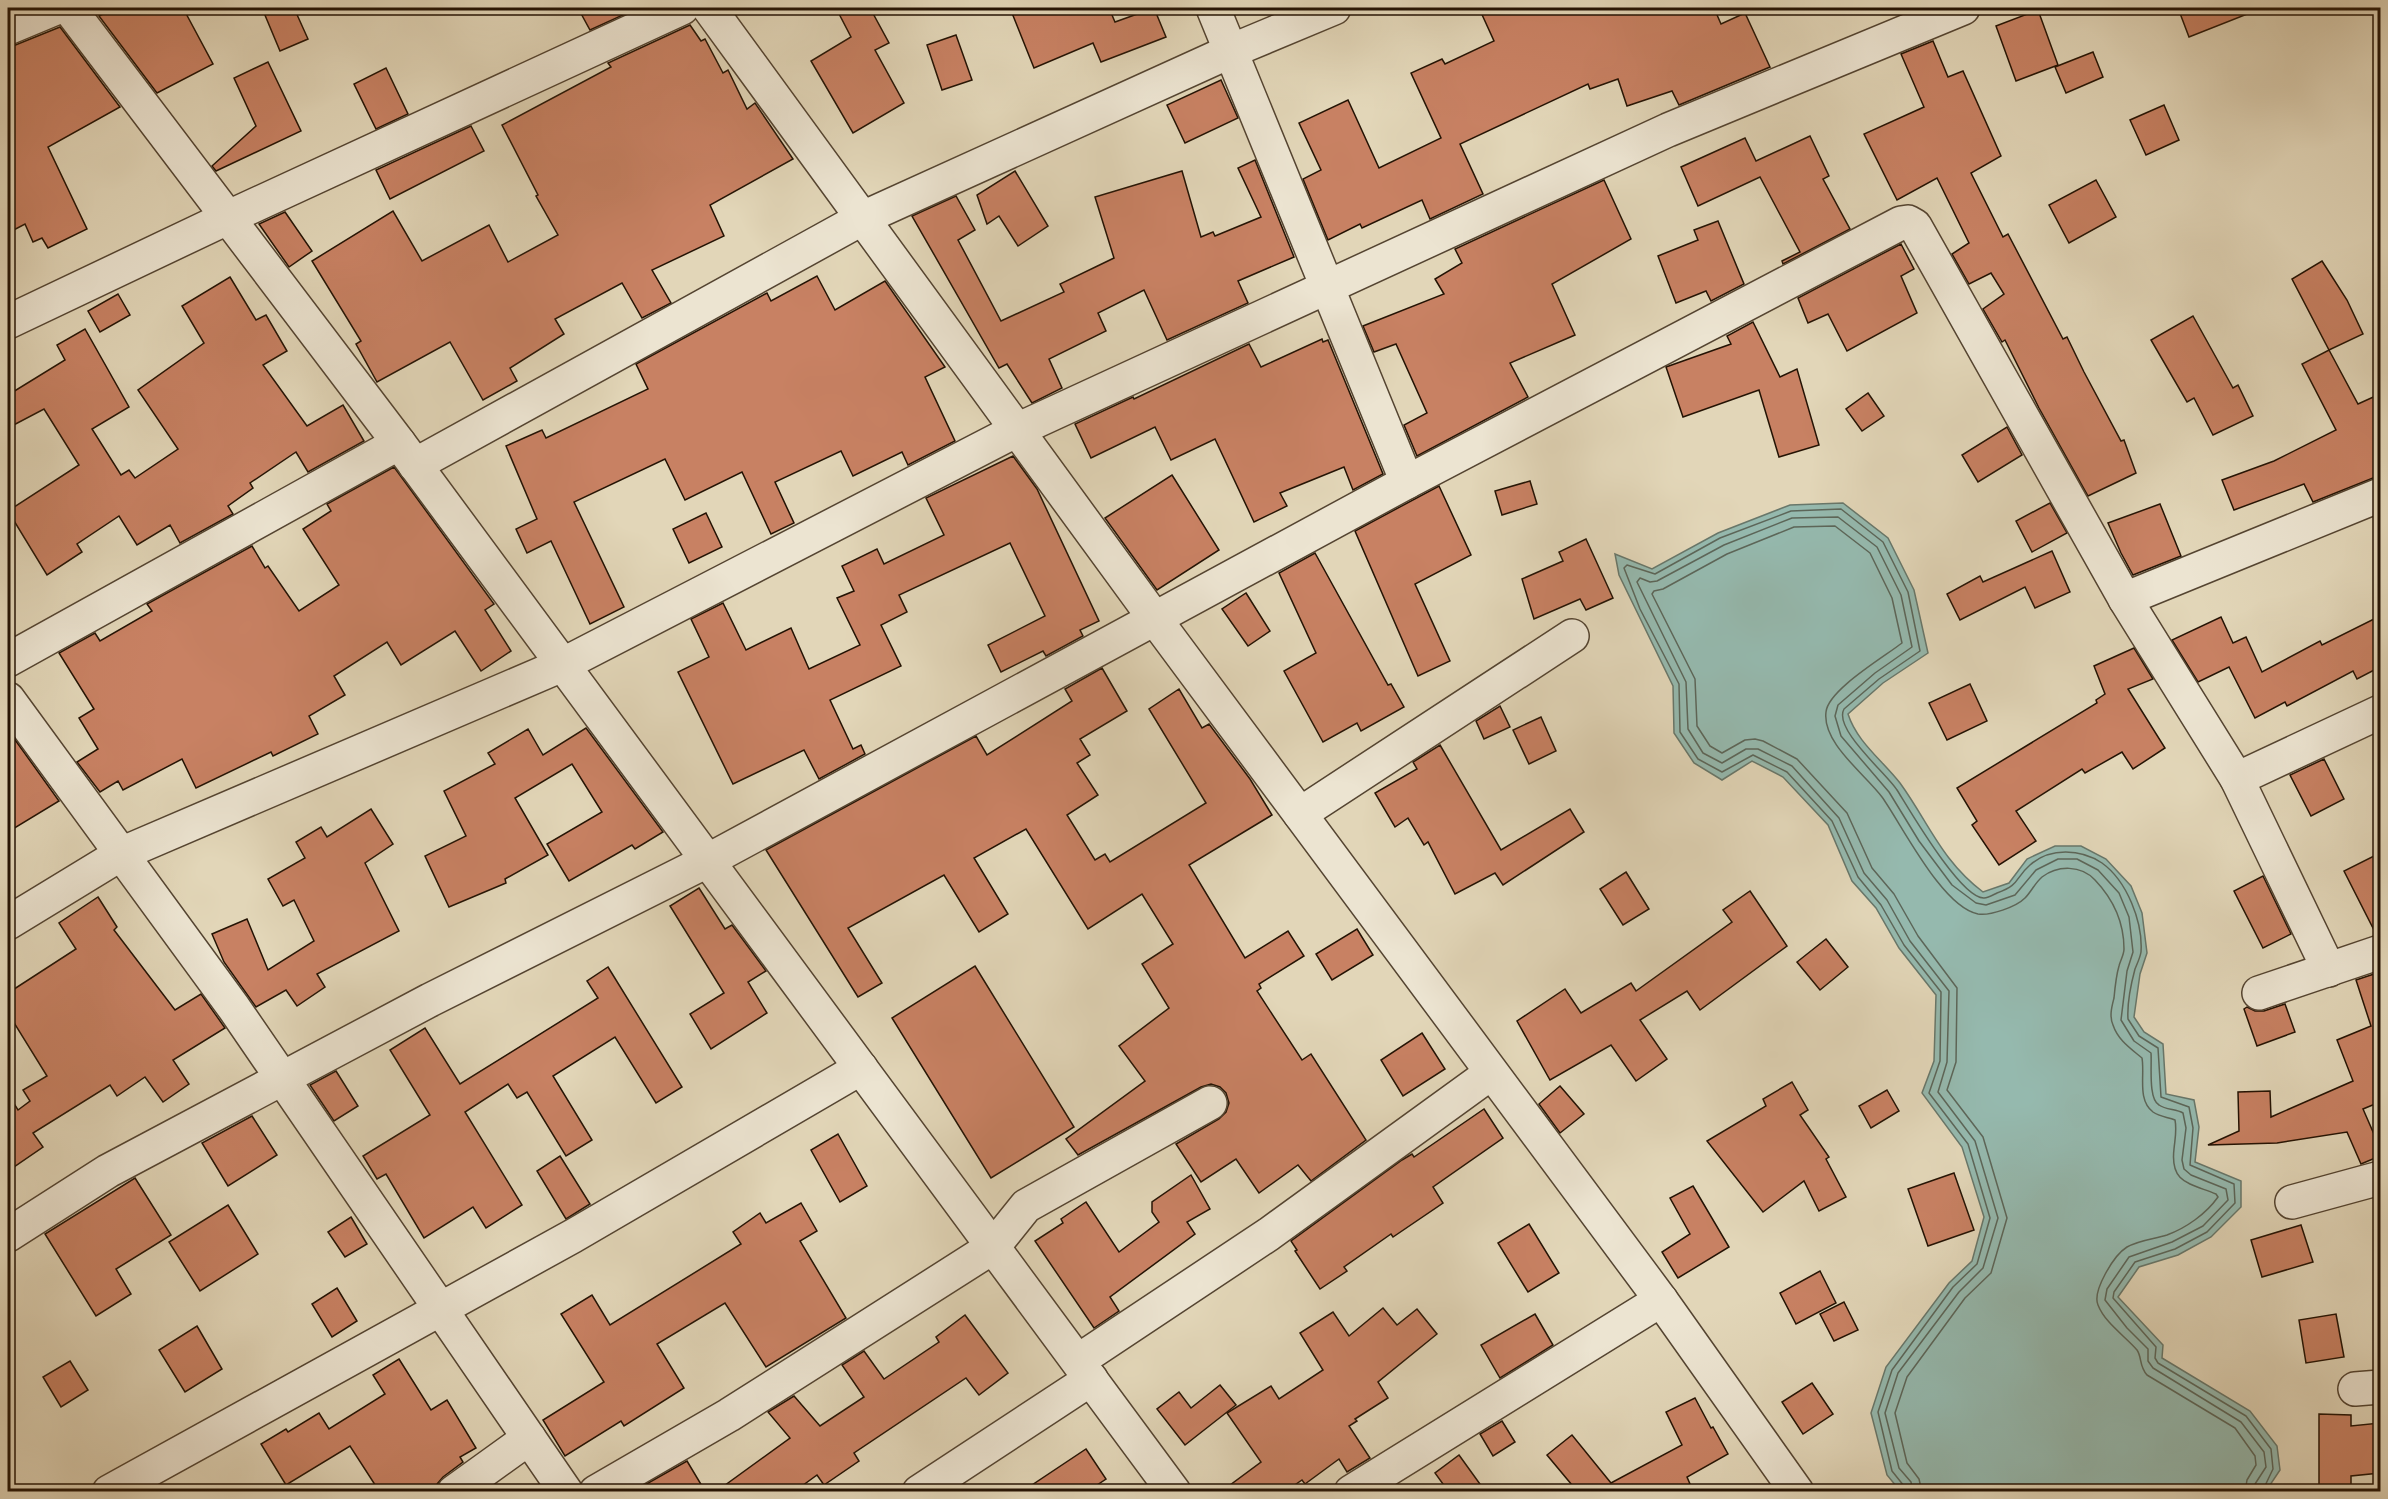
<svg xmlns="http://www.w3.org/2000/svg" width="2388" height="1499" font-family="Cardo,serif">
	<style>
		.water { fill: #95b9ae; stroke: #68776a; stroke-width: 1.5 }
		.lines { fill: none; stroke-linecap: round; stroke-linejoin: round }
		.shore { stroke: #5c6659; stroke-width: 1.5 }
		.building { fill: #c88163; stroke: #241304; stroke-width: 1.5 }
		.minor-casing { stroke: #544431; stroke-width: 36 }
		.minor { stroke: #ece4d1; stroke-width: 33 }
	</style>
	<rect width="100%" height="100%" fill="#e2d6b8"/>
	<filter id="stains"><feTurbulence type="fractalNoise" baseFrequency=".00333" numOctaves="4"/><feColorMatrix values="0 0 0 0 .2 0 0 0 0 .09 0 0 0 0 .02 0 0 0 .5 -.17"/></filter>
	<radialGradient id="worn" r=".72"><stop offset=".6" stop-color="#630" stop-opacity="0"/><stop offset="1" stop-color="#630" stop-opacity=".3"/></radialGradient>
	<path class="water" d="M1843 503 1888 538 1914 590 1928 653 1883 683 1848 714C1857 742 1882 760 1900 783 1929 823 1941 860 1983 892L2009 883 2027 859 2055 846H2081L2106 859 2131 886 2142 913 2147 953 2140 974 2134 1017 2144 1032 2163 1044 2166 1094 2194 1100 2199 1127 2195 1162 2241 1181V1207L2211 1237 2178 1255 2139 1267 2118 1297 2163 1345 2162 1358 2250 1411 2277 1446 2280 1470 2266 1491 1901 1492 1887 1475 1871 1413 1886 1367 1949 1283 1972 1261 1984 1217 1962 1147 1922 1093 1934 1061 1936 995 1899 948 1876 908 1852 881 1828 825 1783 777 1752 761 1722 780 1694 763 1674 733 1673 686 1619 575 1615 554 1652 569 1718 533 1790 505Z"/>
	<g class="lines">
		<g class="shore">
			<path d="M1905 1492 1904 1486 1892 1471 1878 1412 1892 1370 1953 1287 1977 1264 1990 1218 1968 1144 1929 1093 1940 1061 1941 992 1904 945 1881 905 1858 877 1832 821 1787 772 1753 755 1722 772 1698 759 1680 732 1679 684 1640 609 1624 568 1627 565 1655 574 1720 538 1791 511 1841 509 1883 542 1908 592 1920 651 1879 679 1844 709C1833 729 1886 773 1897 790 1909 809 1961 899 1984 898 1988 898 1993 895 1997 893 2021 884 2014 879 2030 865 2050 847 2081 849 2102 863 2127 881 2143 922 2141 952 2140 958 2137 964 2135 969 2131 984 2127 1004 2128 1019L2139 1036 2158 1048 2161 1097 2189 1107 2193 1128 2190 1165 2234 1184 2235 1203 2207 1232 2175 1249 2135 1262 2114 1292 2113 1298 2156 1347 2155 1358 2158 1363 2246 1416 2271 1449 2273 1469 2262 1492"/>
			<path d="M1913 1492 1911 1482 1899 1468 1885 1413 1898 1373 1959 1292 1983 1268 1998 1218 1975 1141 1938 1092 1947 1062 1949 991 1910 941 1887 900 1864 873 1839 818 1792 766 1758 749H1746L1722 763 1703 753 1688 729 1686 682 1637 582 1640 578 1650 582 1657 581 1724 545 1792 518 1838 517 1877 547 1901 595 1912 647 1875 673 1838 705 1835 716 1841 736 1889 792 1919 841 1952 885 1976 903 1986 905 2015 895 2036 870 2058 859H2077L2098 870 2119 893 2129 917 2133 952 2127 971 2121 1020 2134 1041 2151 1053C2152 1065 2148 1099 2159 1105 2166 1110 2176 1109 2183 1113L2186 1128 2182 1160 2184 1169 2191 1175 2226 1189 2228 1200 2203 1226 2172 1242 2129 1257 2107 1289 2105 1300 2127 1328 2148 1349V1361L2153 1368 2241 1422 2264 1452 2266 1467 2255 1484 2254 1492"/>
			<path d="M1922 1492 1919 1479 1907 1463 1895 1413 1907 1377 1965 1298 1991 1273 2007 1218 1983 1137 1947 1090 1956 1062 1957 988 1918 936 1894 894 1872 868 1847 813 1797 759 1763 741 1755 739 1745 740 1722 753 1710 746 1697 726 1695 679 1652 594 1654 591 1663 589 1727 554 1794 527 1835 526 1870 553 1892 598 1902 643C1884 657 1828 690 1826 712 1822 743 1865 774 1882 797 1902 825 1942 907 1978 914 1990 916 2016 907 2025 898 2031 892 2035 883 2042 877 2058 865 2081 865 2095 880 2114 900 2124 922 2124 949 2124 955 2120 961 2119 966 2116 976 2115 987 2114 998 2112 1006 2109 1016 2113 1025 2118 1040 2130 1048 2142 1058 2145 1075 2137 1100 2153 1112 2160 1117 2168 1117 2175 1120 2177 1130 2175 1139 2174 1149 2170 1183 2189 1183 2216 1194L2218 1197C2206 1214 2186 1228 2167 1235 2154 1239 2139 1240 2127 1247 2114 1255 2092 1291 2098 1305 2105 1323 2125 1336 2137 1350 2142 1357 2139 1366 2147 1375L2235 1428 2255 1456 2256 1465 2247 1480 2245 1492"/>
		</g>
	</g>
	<g class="building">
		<path d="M115 8H183L213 64 157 93 99 16Z"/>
		<path d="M262 8H294L308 39 280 51Z"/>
		<path d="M578 8H619L623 15 590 30Z"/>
		<path d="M836 8H870L889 43 875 50 904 103 853 133 811 61 851 37Z"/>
		<path d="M1010 8H1109L1115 22 1154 8 1166 37 1101 62 1093 43 1034 68Z"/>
		<path d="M1479 8H1714L1721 24 1745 13 1770 67 1679 105 1672 91 1627 106 1618 79 1590 89 1588 84 1460 144 1483 194 1430 219 1422 200 1362 228 1360 224 1328 240 1303 179 1321 170 1299 123 1348 100 1379 168 1441 138 1411 73 1442 59 1445 64 1494 41Z"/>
		<path d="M2178 8H2260V9L2189 37Z"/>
		<path d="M2038 10 2058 65 2016 81 1996 26Z"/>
		<path d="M690 25 701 41 705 39 723 73 728 70 747 109 755 103 793 159 710 205 724 236 652 270 671 303 642 318 622 283 555 319 564 334 510 368 517 381 483 400 450 342 377 382 356 344 361 341 312 261 393 211 422 261 489 225 508 262 558 235 536 196 538 195 502 125 611 67 608 63Z"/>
		<path d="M60 27 120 107 48 147 87 229 48 248 42 238 33 242 25 224 8 233V48Z"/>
		<path d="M956 35 972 80 942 90 927 45Z"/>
		<path d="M1933 41 1948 77 1963 71 2001 156 1971 173 2003 237 2008 234 2063 339 2067 337 2084 372 2121 441 2124 440 2136 473 2088 496 2039 408 2005 340 2002 342 1983 309 2004 294 1991 273 1969 284 1952 254 1969 243 1937 178 1897 200 1864 134 1924 107 1901 54Z"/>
		<path d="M2093 52 2103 77 2066 93 2055 67Z"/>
		<path d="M268 62 301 131 216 171 212 166 256 126 234 78Z"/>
		<path d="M386 68 408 114 376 129 354 84Z"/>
		<path d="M1221 80 1238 118 1185 143 1167 105Z"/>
		<path d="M2164 105 2179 140 2146 155 2130 120Z"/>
		<path d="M471 126 484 151 390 199 376 170Z"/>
		<path d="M1810 136 1829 176 1823 179 1850 229 1783 264 1782 261 1800 252 1760 177 1698 206 1681 167 1745 138 1756 161Z"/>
		<path d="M1255 160 1294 257 1238 281 1248 303 1167 340 1144 290 1098 313 1106 331 1049 359 1062 388 1032 403 1007 364 999 368 912 216 956 196 975 230 958 240 1001 321 1064 292 1060 284 1114 258 1095 197 1182 171 1201 237 1213 232 1215 236 1261 217 1238 168Z"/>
		<path d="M1015 171 1048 226 1018 246 999 216 987 224 977 195Z"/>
		<path d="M1604 180 1631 239 1552 284 1575 335 1510 363 1528 397 1417 456 1404 425 1427 413 1396 344 1374 352 1363 326 1444 294 1435 279 1462 263 1455 249Z"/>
		<path d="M2096 180 2116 217 2069 243 2049 205Z"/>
		<path d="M285 212 312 251 289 267 259 224Z"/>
		<path d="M1718 221 1744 284 1711 301 1706 291 1676 303 1658 256 1698 240 1694 230Z"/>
		<path d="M1901 244 1914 269 1901 276 1917 313 1847 351 1828 314 1808 323 1798 298Z"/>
		<path d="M2322 261 2347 300 2363 334 2329 350 2292 279Z"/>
		<path d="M817 276 835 310 885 281 945 367 925 377 955 441 908 465 902 452 853 476 841 451 775 482 794 523 771 534 742 472 685 500 665 459 574 502 624 607 590 624 551 541 527 553 516 529 537 519 506 446 542 430 546 438 648 389 636 364 767 293 771 301Z"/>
		<path d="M230 277 256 320 266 315 287 351 263 365 307 426 343 405 364 441 308 472 296 452 250 483 253 488 228 506 233 514 180 543 170 525 137 545 119 516 77 544 82 552 47 575 8 511 79 465 44 409 8 428V395L65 360 57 345 85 329 129 407 92 429 121 475 129 470 135 478 178 449 138 390 204 343 182 306Z"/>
		<path d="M118 294 130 315 100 332 88 311Z"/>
		<path d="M2193 316 2233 388 2238 385 2253 416 2213 435 2194 398 2187 402 2151 340Z"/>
		<path d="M1753 322 1780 377 1797 369 1819 445 1779 457 1759 390 1683 417 1666 367 1731 344 1727 336Z"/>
		<path d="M1322 339 1323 342 1328 340 1383 474 1353 490 1344 467 1280 493 1287 506 1254 522 1215 439 1171 460 1155 427 1091 458 1075 424 1133 397 1134 399 1249 344 1261 367Z"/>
		<path d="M2329 350 2358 404 2380 394V477L2373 478 2313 502 2304 484 2234 510 2222 480 2274 461 2336 430 2302 364Z"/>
		<path d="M1868 393 1884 416 1862 431 1846 409Z"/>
		<path d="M2007 427 2022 455 1978 482 1962 455Z"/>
		<path d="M1013 456 1037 489 1099 621 1080 630 1083 636 1046 656 1043 651 1001 672 988 645 1045 616 1010 543 899 595 907 612 881 625 901 666 830 700 853 749 861 745 865 754 819 779 804 750 733 784 678 672 709 657 691 619 723 603 746 650 791 628 809 669 860 645 837 598 854 591 842 566 877 549 884 564 944 535 926 498Z"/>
		<path d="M394 467 494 604 485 610 511 651 481 671 455 631 401 665 387 642 334 676 345 695 309 716 318 734 273 756 271 752 196 788 182 759 123 790 118 781 100 792 77 762 98 749 79 718 94 709 59 653 95 633 100 641 152 611 147 604 252 546 265 568 268 566 299 611 339 585 303 529 331 511 327 504Z"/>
		<path d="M1172 475 1219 550 1157 590 1105 518Z"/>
		<path d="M1530 481 1537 504 1502 515 1495 491Z"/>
		<path d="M1439 486 1471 555 1415 584 1450 661 1418 676 1355 531Z"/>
		<path d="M2050 503 2067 533 2032 552 2016 521Z"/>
		<path d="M2160 504 2181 556 2133 575 2121 553 2108 523Z"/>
		<path d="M706 513 722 547 689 563 673 529Z"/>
		<path d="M1586 539 1613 598 1586 610 1580 599 1534 619 1522 579 1563 561 1559 552Z"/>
		<path d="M2052 551 2070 592 2035 608 2025 587 1960 620 1947 594 1980 576 1983 582Z"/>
		<path d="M1315 553 1388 685 1391 684 1404 707 1361 731 1357 723 1323 742 1284 671 1316 653 1279 573Z"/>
		<path d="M1246 593 1270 631 1248 646 1222 609Z"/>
		<path d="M2380 616V667L2357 679 2353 671 2287 706 2285 702 2255 718 2229 667 2198 682 2172 640 2221 617 2233 643 2246 637 2262 672 2320 641 2322 645Z"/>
		<path d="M2134 648 2153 679 2128 689 2165 748 2133 769 2122 752 2085 773 2082 769 2016 811 2036 841 1999 865 1972 825 1977 821 1957 788 2097 703 2096 700 2105 694 2094 666Z"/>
		<path d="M1102 668 1127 711 1080 739 1090 755 1077 763 1098 795 1067 815 1095 860 1105 854 1110 862 1206 803 1149 709 1179 689 1202 728 1209 724 1250 779 1272 815 1189 865 1245 958 1288 931 1304 956 1259 984 1261 988 1257 991 1302 1060 1311 1054 1366 1140 1311 1181 1298 1165 1259 1193 1236 1159 1201 1182 1176 1144 1219 1119 1226 1112 1229 1103 1226 1093 1220 1087 1211 1084 1201 1087 1078 1155 1066 1139 1145 1081 1119 1046 1169 1008 1142 964 1173 944 1142 894 1088 929 1026 829 974 858 1008 914 979 932 944 875 848 928 882 983 858 997 766 850 976 736 987 755 1072 701 1065 689Z"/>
		<path d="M1970 684 1987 721 1947 740 1929 703Z"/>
		<path d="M1500 706 1510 727 1484 739 1476 721Z"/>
		<path d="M1541 717 1556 751 1529 764 1513 730Z"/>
		<path d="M586 728 663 832 635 849 632 845 569 881 547 844 602 812 572 764 515 798 548 855 505 879 506 883 449 907 425 856 466 836 444 791 495 764 488 753 528 729 543 755Z"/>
		<path d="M8 730 59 801 8 832Z"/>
		<path d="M1440 745 1501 850 1570 809 1584 832 1503 885 1495 873 1455 894 1428 842 1424 845 1408 818 1395 827 1375 793 1417 769 1413 762Z"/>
		<path d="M2324 759 2344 799 2311 816 2290 775Z"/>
		<path d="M371 809 393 844 365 863 399 931 317 974 325 987 297 1006 286 990 256 1007 224 962 212 934 247 919 268 970 314 941 294 900 283 906 268 879 305 858 296 842 321 827 327 837Z"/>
		<path d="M2380 853V934H2376L2344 871Z"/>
		<path d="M1626 872 1649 909 1623 925 1600 889Z"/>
		<path d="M2263 876 2291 934 2263 948 2234 891Z"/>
		<path d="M699 888 725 929 732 925 766 971 748 982 767 1013 711 1049 690 1014 724 993 670 906Z"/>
		<path d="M1750 891 1787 946 1700 1010 1687 991 1640 1020 1667 1059 1636 1081 1611 1045 1550 1080 1517 1021 1565 989 1581 1013 1631 983 1636 991 1732 922 1723 910Z"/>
		<path d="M98 897 117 927 114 930 175 1010 201 994 225 1028 173 1060 189 1084 163 1102 145 1077 117 1096 110 1085 33 1133 43 1147 8 1171V1094L18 1110 30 1101 23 1090 47 1076 8 1013V993L76 949 59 923Z"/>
		<path d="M1357 929 1373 955 1332 980 1316 954Z"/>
		<path d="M1826 939 1848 967 1820 990 1797 962Z"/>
		<path d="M975 966 1074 1127 991 1178 892 1018Z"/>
		<path d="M608 967 682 1087 656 1103 615 1037 553 1076 592 1140 566 1156 527 1092 517 1098 508 1084 465 1112 522 1205 486 1228 473 1207 424 1238 386 1174 377 1179 363 1156 430 1115 390 1050 425 1028 460 1084 598 998 587 981Z"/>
		<path d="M2380 972V1102L2363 1109 2380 1148V1156L2361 1164 2347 1132 2277 1143 2208 1145 2239 1131 2238 1092 2270 1091 2271 1117 2353 1081 2337 1040 2371 1026 2356 980Z"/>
		<path d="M2285 1004 2295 1032 2257 1046 2244 1009 2247 1007 2255 1011H2264Z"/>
		<path d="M1422 1033 1445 1069 1403 1096 1381 1060Z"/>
		<path d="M336 1071 358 1106 334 1121 310 1085Z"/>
		<path d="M1792 1082 1808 1110 1800 1115 1829 1157 1826 1159 1846 1197 1819 1211 1804 1181 1763 1212 1707 1141 1766 1106 1763 1099Z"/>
		<path d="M1560 1086 1584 1114 1560 1133 1539 1104Z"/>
		<path d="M1887 1090 1899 1111 1871 1128 1859 1106Z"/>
		<path d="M1484 1109 1503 1138 1433 1187 1443 1203 1393 1237 1391 1234 1344 1267 1347 1271 1320 1289 1295 1251 1297 1250 1291 1241 1402 1160 1412 1154 1414 1157Z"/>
		<path d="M252 1116 277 1155 228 1186 202 1143Z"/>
		<path d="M838 1134 867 1186 840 1202 811 1150Z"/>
		<path d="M560 1156 590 1204 566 1219 537 1171Z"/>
		<path d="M1954 1173 1974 1230 1928 1246 1908 1189Z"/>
		<path d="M1191 1175 1210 1209 1187 1222 1195 1234 1110 1297 1119 1311 1094 1328 1035 1241 1063 1223 1061 1219 1086 1202 1119 1252 1159 1222 1152 1212V1202Z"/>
		<path d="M135 1178 171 1235 116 1269 131 1294 96 1316 45 1234Z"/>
		<path d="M1693 1186 1729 1247 1678 1278 1662 1252 1690 1234 1670 1198Z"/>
		<path d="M801 1203 817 1231 800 1241 846 1318 766 1367 725 1303 657 1344 684 1388 624 1426 621 1421 565 1456 543 1420 604 1382 561 1314 592 1295 610 1325 741 1244 733 1232 760 1213 766 1223Z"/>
		<path d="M228 1205 258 1254 200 1291 169 1242Z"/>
		<path d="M351 1217 367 1244 345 1257 328 1232Z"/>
		<path d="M1529 1224 1559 1273 1528 1292 1498 1243Z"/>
		<path d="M2301 1225 2313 1262 2262 1277 2251 1240Z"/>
		<path d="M1820 1271 1836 1303 1796 1324 1780 1293Z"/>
		<path d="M337 1288 357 1321 332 1337 312 1304Z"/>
		<path d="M1844 1302 1858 1330 1834 1341 1820 1314Z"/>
		<path d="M1383 1308 1397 1325 1417 1309 1437 1334 1378 1382 1388 1398 1355 1419 1357 1421 1349 1426 1370 1458 1347 1472 1339 1459 1305 1484 1302 1480 1286 1491H1222L1261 1462 1227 1413 1271 1386 1279 1399 1323 1370 1300 1333 1333 1312 1349 1336Z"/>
		<path d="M1535 1314 1553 1345 1500 1378 1481 1345Z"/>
		<path d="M2336 1314 2344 1357 2306 1363 2299 1320Z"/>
		<path d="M965 1315 1008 1373 979 1395 966 1378 854 1453 859 1461 824 1485 817 1475 795 1491H717L790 1438 768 1412 794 1396 820 1426 864 1397 842 1365 864 1351 884 1379 939 1342 936 1337Z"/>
		<path d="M197 1326 222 1369 185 1392 159 1350Z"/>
		<path d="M399 1359 431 1410 447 1400 476 1448 460 1457 463 1462 443 1477 437 1484 436 1491H379L350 1446 286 1485 261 1444 286 1429 288 1432 319 1413 329 1429 385 1394 373 1375Z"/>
		<path d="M70 1361 88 1390 61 1407 43 1377Z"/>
		<path d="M1812 1383 1833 1414 1803 1434 1782 1402Z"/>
		<path d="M1220 1385 1236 1405 1185 1445 1157 1409 1179 1392 1191 1408Z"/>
		<path d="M1695 1398 1711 1428 1713 1427 1728 1454 1687 1477 1690 1484 1676 1491H1577L1547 1455 1572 1435 1611 1483 1682 1445 1666 1412Z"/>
		<path d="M2319 1414 2351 1415V1426L2380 1423V1473L2351 1476V1489H2319Z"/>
		<path d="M1502 1421 1515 1442 1493 1456 1480 1434Z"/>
		<path d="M1086 1449 1106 1479 1088 1491H1023Z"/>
		<path d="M1459 1455 1485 1491H1448L1435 1473Z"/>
		<path d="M687 1461 705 1491H634Z"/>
	</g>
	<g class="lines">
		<g class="minor-casing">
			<g id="minor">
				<path d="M69 8 399 443 1174 1492"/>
				<path d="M709 8 1155 619 1661 1300 1797 1492"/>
				<path d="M1213 8 1407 482"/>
				<path d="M8 28 56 8"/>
				<path d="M8 322 229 217 682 8"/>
				<path d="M415 465 863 218 1231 51 1334 8"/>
				<path d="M2125 599 2380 495"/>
				<path d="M8 660 399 443"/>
				<path d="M8 699 234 1008 566 1492"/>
				<path d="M2237 779 2380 712"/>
				<path d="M1300 814 1572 636"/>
				<path d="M8 923 121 854 562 665 1017 430 1668 130 1963 8"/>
				<path d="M2259 993 2380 952"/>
				<path d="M2292 1202 2380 1178"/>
				<path d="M8 1235 108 1171 430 1000 707 861 1407 482 1901 223 1908 222 1915 226 2125 599 2237 779 2329 970"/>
				<path d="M1078 1361 1269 1234 1491 1073"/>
				<path d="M2355 1389 2380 1387"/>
				<path d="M109 1492 573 1236 861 1068"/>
				<path d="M454 1492 529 1438"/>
				<path d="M596 1492 729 1415 993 1247 1026 1206 1210 1103"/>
				<path d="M919 1492 1091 1379"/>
				<path d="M1351 1492 1661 1300"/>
			</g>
		</g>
		<use href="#minor" class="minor"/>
	</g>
	<rect width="2388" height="1499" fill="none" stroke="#e2d6b8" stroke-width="30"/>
	<rect x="9" y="9" width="2370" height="1481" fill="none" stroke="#241304" stroke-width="3"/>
	<rect x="15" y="15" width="2358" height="1469" fill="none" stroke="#241304" stroke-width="1.5"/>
	<rect width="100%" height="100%" filter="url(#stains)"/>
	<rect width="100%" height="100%" fill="url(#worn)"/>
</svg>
